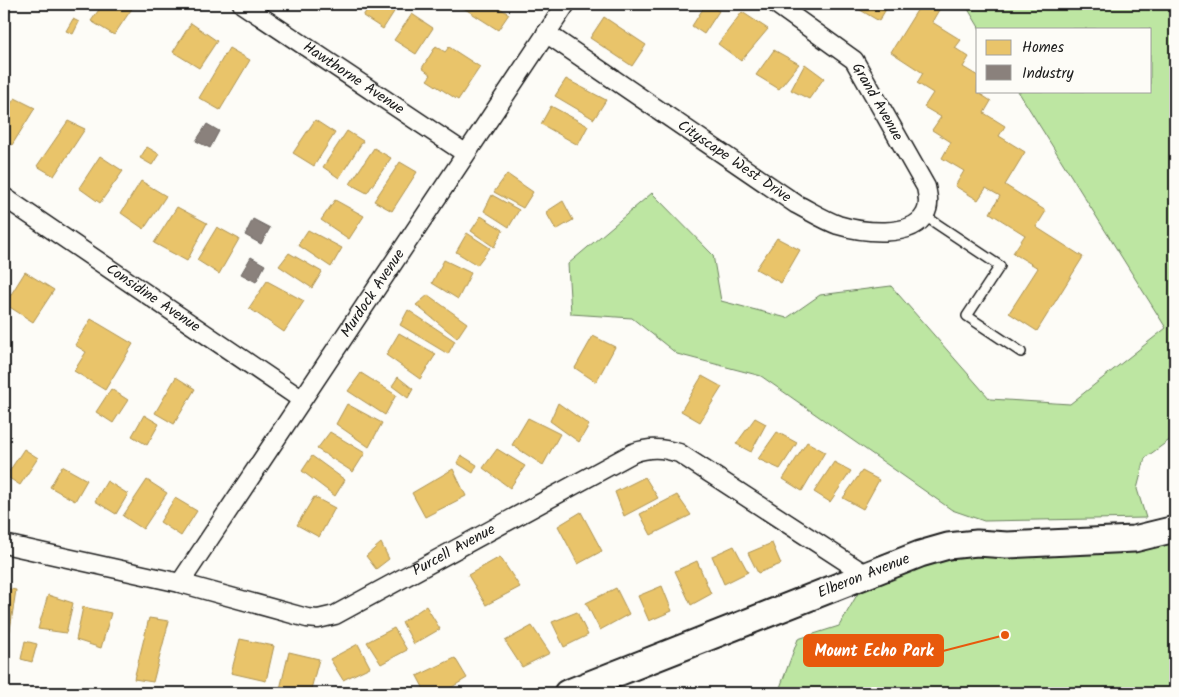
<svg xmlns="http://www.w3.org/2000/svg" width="1179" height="697" font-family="Kalam,sans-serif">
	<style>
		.green { fill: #bde6a2; stroke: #6c815f }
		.homes { fill: #e9c46a; stroke: #ac9253 }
		.industry { fill: #8a817c; stroke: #69635f }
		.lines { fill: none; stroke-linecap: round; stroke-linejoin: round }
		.lane-casing { stroke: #1c1c1c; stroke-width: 12 }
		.street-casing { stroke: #1c1c1c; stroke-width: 21 }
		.secondary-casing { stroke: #1c1c1c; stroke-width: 29 }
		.lane { stroke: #fdfcf7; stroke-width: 9 }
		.street { stroke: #fdfcf7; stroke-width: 18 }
		.secondary { stroke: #fdfcf7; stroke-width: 25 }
		.labels { text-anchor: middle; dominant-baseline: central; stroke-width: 5; stroke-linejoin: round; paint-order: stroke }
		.street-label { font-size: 15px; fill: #1c1c1c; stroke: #fdfcf7 }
		.leader { fill: none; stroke: #e8590c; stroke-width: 2 }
		.callout-dot { fill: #e8590c; stroke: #fdfcf7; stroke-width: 2 }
		.callout { fill: #e8590c; stroke: #e8590c; stroke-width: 2 }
		.callout-label { font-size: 16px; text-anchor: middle; font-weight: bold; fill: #fff }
	</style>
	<rect width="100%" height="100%" fill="#fdfcf7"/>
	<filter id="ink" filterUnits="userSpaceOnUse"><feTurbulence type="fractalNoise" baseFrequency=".02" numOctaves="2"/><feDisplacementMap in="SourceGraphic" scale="10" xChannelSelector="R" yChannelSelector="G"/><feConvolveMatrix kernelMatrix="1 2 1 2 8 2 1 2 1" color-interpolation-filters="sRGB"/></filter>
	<g filter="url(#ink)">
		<g class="green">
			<path d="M965 4H1175V436L1145 458 1137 489 1146 518 984 521 952 510 761 376 677 354 632 318 571 314 568 264 652 193 713 255 721 301 787 318 820 295 891 286 990 399 1070 404 1166 328 1018 91H1150V29H980Z"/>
			<path d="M1175 529V693H778L798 639 839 626 868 576 920 554Z"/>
		</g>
		<g class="homes">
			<path d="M103 4H135L114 35 91 21Z"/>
			<path d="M371 4H399L383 29 363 16Z"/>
			<path d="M464 4H493L509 14 498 30 462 7Z"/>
			<path d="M706 4 719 11 704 34 692 26Z"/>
			<path d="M850 4H889L879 21Z"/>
			<path d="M921 4H933L940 8 932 22 961 40 955 48 969 57 963 67 978 76 977 92 991 101 984 113 1005 126 999 136 1025 152 1005 185 1046 211 1036 227 1083 257 1037 331 1009 313 1038 268 1013 253 1025 235 990 213 1000 196 986 188 978 200 955 186 964 171 942 158 951 142 932 130 941 117 924 107 933 93 917 83 923 73 891 52Z"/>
			<path d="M742 12 768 29 741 61 718 44Z"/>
			<path d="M412 14 433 28 416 54 394 40Z"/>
			<path d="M604 17 646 45 632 66 590 38Z"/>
			<path d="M73 19 79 22 73 34 66 31Z"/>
			<path d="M191 23 217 41 199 68 173 52Z"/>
			<path d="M436 46 445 52 449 47 480 67 458 100 427 80 431 75 422 68Z"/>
			<path d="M229 48 250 60 220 110 199 98Z"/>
			<path d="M774 50 799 64 779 89 756 75Z"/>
			<path d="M805 64 824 78 809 99 791 90Z"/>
			<path d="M566 79 606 100 594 119 555 96Z"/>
			<path d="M15 98 35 108 12 145 4 140V114Z"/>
			<path d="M551 106 588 126 578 145 541 124Z"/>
			<path d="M315 120 335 133 314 166 293 153Z"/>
			<path d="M68 121 85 129 54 176 37 166Z"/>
			<path d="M347 131 363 141 339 178 323 167Z"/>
			<path d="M147 147 159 154 152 165 140 158Z"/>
			<path d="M374 148 391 158 367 193 350 184Z"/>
			<path d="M100 156 123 171 100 203 79 188Z"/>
			<path d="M400 162 417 172 392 211 374 201Z"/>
			<path d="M507 174 533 192 523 208 494 192Z"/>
			<path d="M141 181 166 196 144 229 121 213Z"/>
			<path d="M492 195 519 210 509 227 484 211Z"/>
			<path d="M335 200 364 216 349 239 321 220Z"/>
			<path d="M563 201 573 220 556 230 546 212Z"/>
			<path d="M177 207 207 223 187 261 154 243Z"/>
			<path d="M481 216 503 230 494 247 471 231Z"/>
			<path d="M217 227 239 239 219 274 197 260Z"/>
			<path d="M308 230 342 248 331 267 298 245Z"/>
			<path d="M467 233 490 248 477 265 456 252Z"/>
			<path d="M777 238 800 250 781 283 756 269Z"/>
			<path d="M289 253 322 272 312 288 279 266Z"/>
			<path d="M444 260 471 273 458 299 432 283Z"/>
			<path d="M25 272 54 290 33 322 5 304Z"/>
			<path d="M267 281 304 301 284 332 249 308Z"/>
			<path d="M428 295 467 323 457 338 416 305Z"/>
			<path d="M408 310 455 341 448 354 400 325Z"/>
			<path d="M91 319 133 344 105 390 74 371 86 352 75 345Z"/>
			<path d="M399 333 436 354 420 379 386 355Z"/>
			<path d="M593 336 615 347 596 382 575 368Z"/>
			<path d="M361 373 396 395 385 415 348 391Z"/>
			<path d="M702 376 722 387 700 422 681 411Z"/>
			<path d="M176 377 195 389 174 424 155 413Z"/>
			<path d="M398 377 413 389 408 398 392 386Z"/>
			<path d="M111 389 128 400 113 423 96 412Z"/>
			<path d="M558 403 589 425 579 442 550 421Z"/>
			<path d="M347 404 382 423 369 447 336 424Z"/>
			<path d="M144 415 159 424 147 445 132 436Z"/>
			<path d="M528 418 560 434 543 465 512 445Z"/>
			<path d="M755 418 766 424 751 452 736 444Z"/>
			<path d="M330 432 365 453 353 472 317 449Z"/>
			<path d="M777 432 797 443 780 469 758 459Z"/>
			<path d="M807 442 825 452 802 491 783 479Z"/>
			<path d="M24 449 38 458 20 485 6 476Z"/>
			<path d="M497 449 525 466 510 488 483 468Z"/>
			<path d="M461 455 477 465 473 473 457 463Z"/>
			<path d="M312 456 345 480 335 496 302 471Z"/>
			<path d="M834 462 851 471 830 502 814 492Z"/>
			<path d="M62 466 87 480 75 501 50 487Z"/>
			<path d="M453 469 466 496 425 517 412 493Z"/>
			<path d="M862 471 879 480 863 509 843 498Z"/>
			<path d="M645 477 658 498 624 516 615 492Z"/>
			<path d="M147 480 167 493 143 529 123 516Z"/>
			<path d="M107 481 128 494 116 514 95 501Z"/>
			<path d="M677 495 691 515 651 535 640 514Z"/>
			<path d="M314 497 335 508 319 537 297 525Z"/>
			<path d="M175 498 197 511 181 536 160 522Z"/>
			<path d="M581 512 602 551 578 564 558 526Z"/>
			<path d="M381 543 389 559 376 569 366 556Z"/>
			<path d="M772 543 781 564 758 573 748 553Z"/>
			<path d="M734 546 748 572 724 584 712 556Z"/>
			<path d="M500 557 520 587 486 605 468 575Z"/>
			<path d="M697 561 711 594 691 605 675 571Z"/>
			<path d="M662 586 672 611 649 621 638 596Z"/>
			<path d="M4 588 16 590 9 636H4Z"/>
			<path d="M616 588 629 614 600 630 586 603Z"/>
			<path d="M48 595 73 603 66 633 38 629Z"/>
			<path d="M426 606 440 629 414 644 402 622Z"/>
			<path d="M83 607 111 613 101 648 76 640Z"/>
			<path d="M577 612 588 635 564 647 552 622Z"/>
			<path d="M149 618 169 621 153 682 134 679Z"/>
			<path d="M532 626 550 653 522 667 505 641Z"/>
			<path d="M394 628 407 650 381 664 367 642Z"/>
			<path d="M240 639 274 646 266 681 231 673Z"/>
			<path d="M25 641 37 644 32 662 21 659Z"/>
			<path d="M358 644 370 667 343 680 330 659Z"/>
			<path d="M289 652 319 659 310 693H279Z"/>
			<path d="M455 658 467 678 442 693H426L417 676Z"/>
		</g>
		<g class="industry">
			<path d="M207 124 219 131 210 148 196 141Z"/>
			<path d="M253 219 270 228 261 244 245 235Z"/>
			<path d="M251 257 265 265 256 282 241 274Z"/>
		</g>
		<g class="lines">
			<g class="lane-casing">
				<path id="lane" d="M925 216 1000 266 967 316 1021 352"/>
			</g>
			<g class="street-casing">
				<g id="street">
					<path id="s1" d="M242 4 465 153"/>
					<path id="s2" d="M546 33 796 204C810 211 824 220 838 225 861 232 912 239 925 214 930 206 928 196 926 187L854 60 776 4"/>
					<path id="s3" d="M4 197 301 399"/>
					<path id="s4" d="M4 544 180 583 307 618 318 619 335 615 633 453C650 447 662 448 679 453L868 576"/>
					<path id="s5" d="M180 583 566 4"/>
				</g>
			</g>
			<g class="secondary-casing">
				<g id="secondary">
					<path id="s6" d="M567 693 920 554 948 546 977 543 1007 545 1134 539 1175 529"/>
				</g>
			</g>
			<use href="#lane" class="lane"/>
			<use href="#street" class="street"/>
			<use href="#secondary" class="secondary"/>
		</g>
	</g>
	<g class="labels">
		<g class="street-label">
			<text stroke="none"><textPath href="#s1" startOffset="134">Hawthorne Avenue</textPath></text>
			<text transform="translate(877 102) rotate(60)">Grand Avenue</text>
			<text stroke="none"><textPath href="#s2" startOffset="228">Cityscape West Drive</textPath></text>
			<text stroke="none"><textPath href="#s5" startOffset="348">Murdock Avenue</textPath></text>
			<text stroke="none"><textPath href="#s3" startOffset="180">Considine Avenue</textPath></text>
			<text stroke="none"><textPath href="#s4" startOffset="476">Purcell Avenue</textPath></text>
			<text stroke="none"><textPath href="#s6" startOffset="319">Elberon Avenue</textPath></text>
		</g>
	</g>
	<path class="leader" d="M1005 635L943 651"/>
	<circle class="callout-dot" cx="1005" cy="635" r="5"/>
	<rect class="callout" x="804" y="635" width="139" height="31" rx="5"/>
	<g class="callout-label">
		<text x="874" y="656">Mount Echo Park</text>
	</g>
	<rect width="1179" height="697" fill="none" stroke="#fdfcf7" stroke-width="20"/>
	<rect x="10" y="10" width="1159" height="677" fill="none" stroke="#1c1c1c" stroke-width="2" filter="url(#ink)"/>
	<rect x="976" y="28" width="175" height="65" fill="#fdfcf7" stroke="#a3a29f"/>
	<rect x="986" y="40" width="25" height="15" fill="#e9c46a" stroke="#a3a29f"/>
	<text x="1022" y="52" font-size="15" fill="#1c1c1c">Homes</text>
	<rect x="986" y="65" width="25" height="15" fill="#8a817c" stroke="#a3a29f"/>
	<text x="1022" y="78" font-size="15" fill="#1c1c1c">Industry</text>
</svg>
